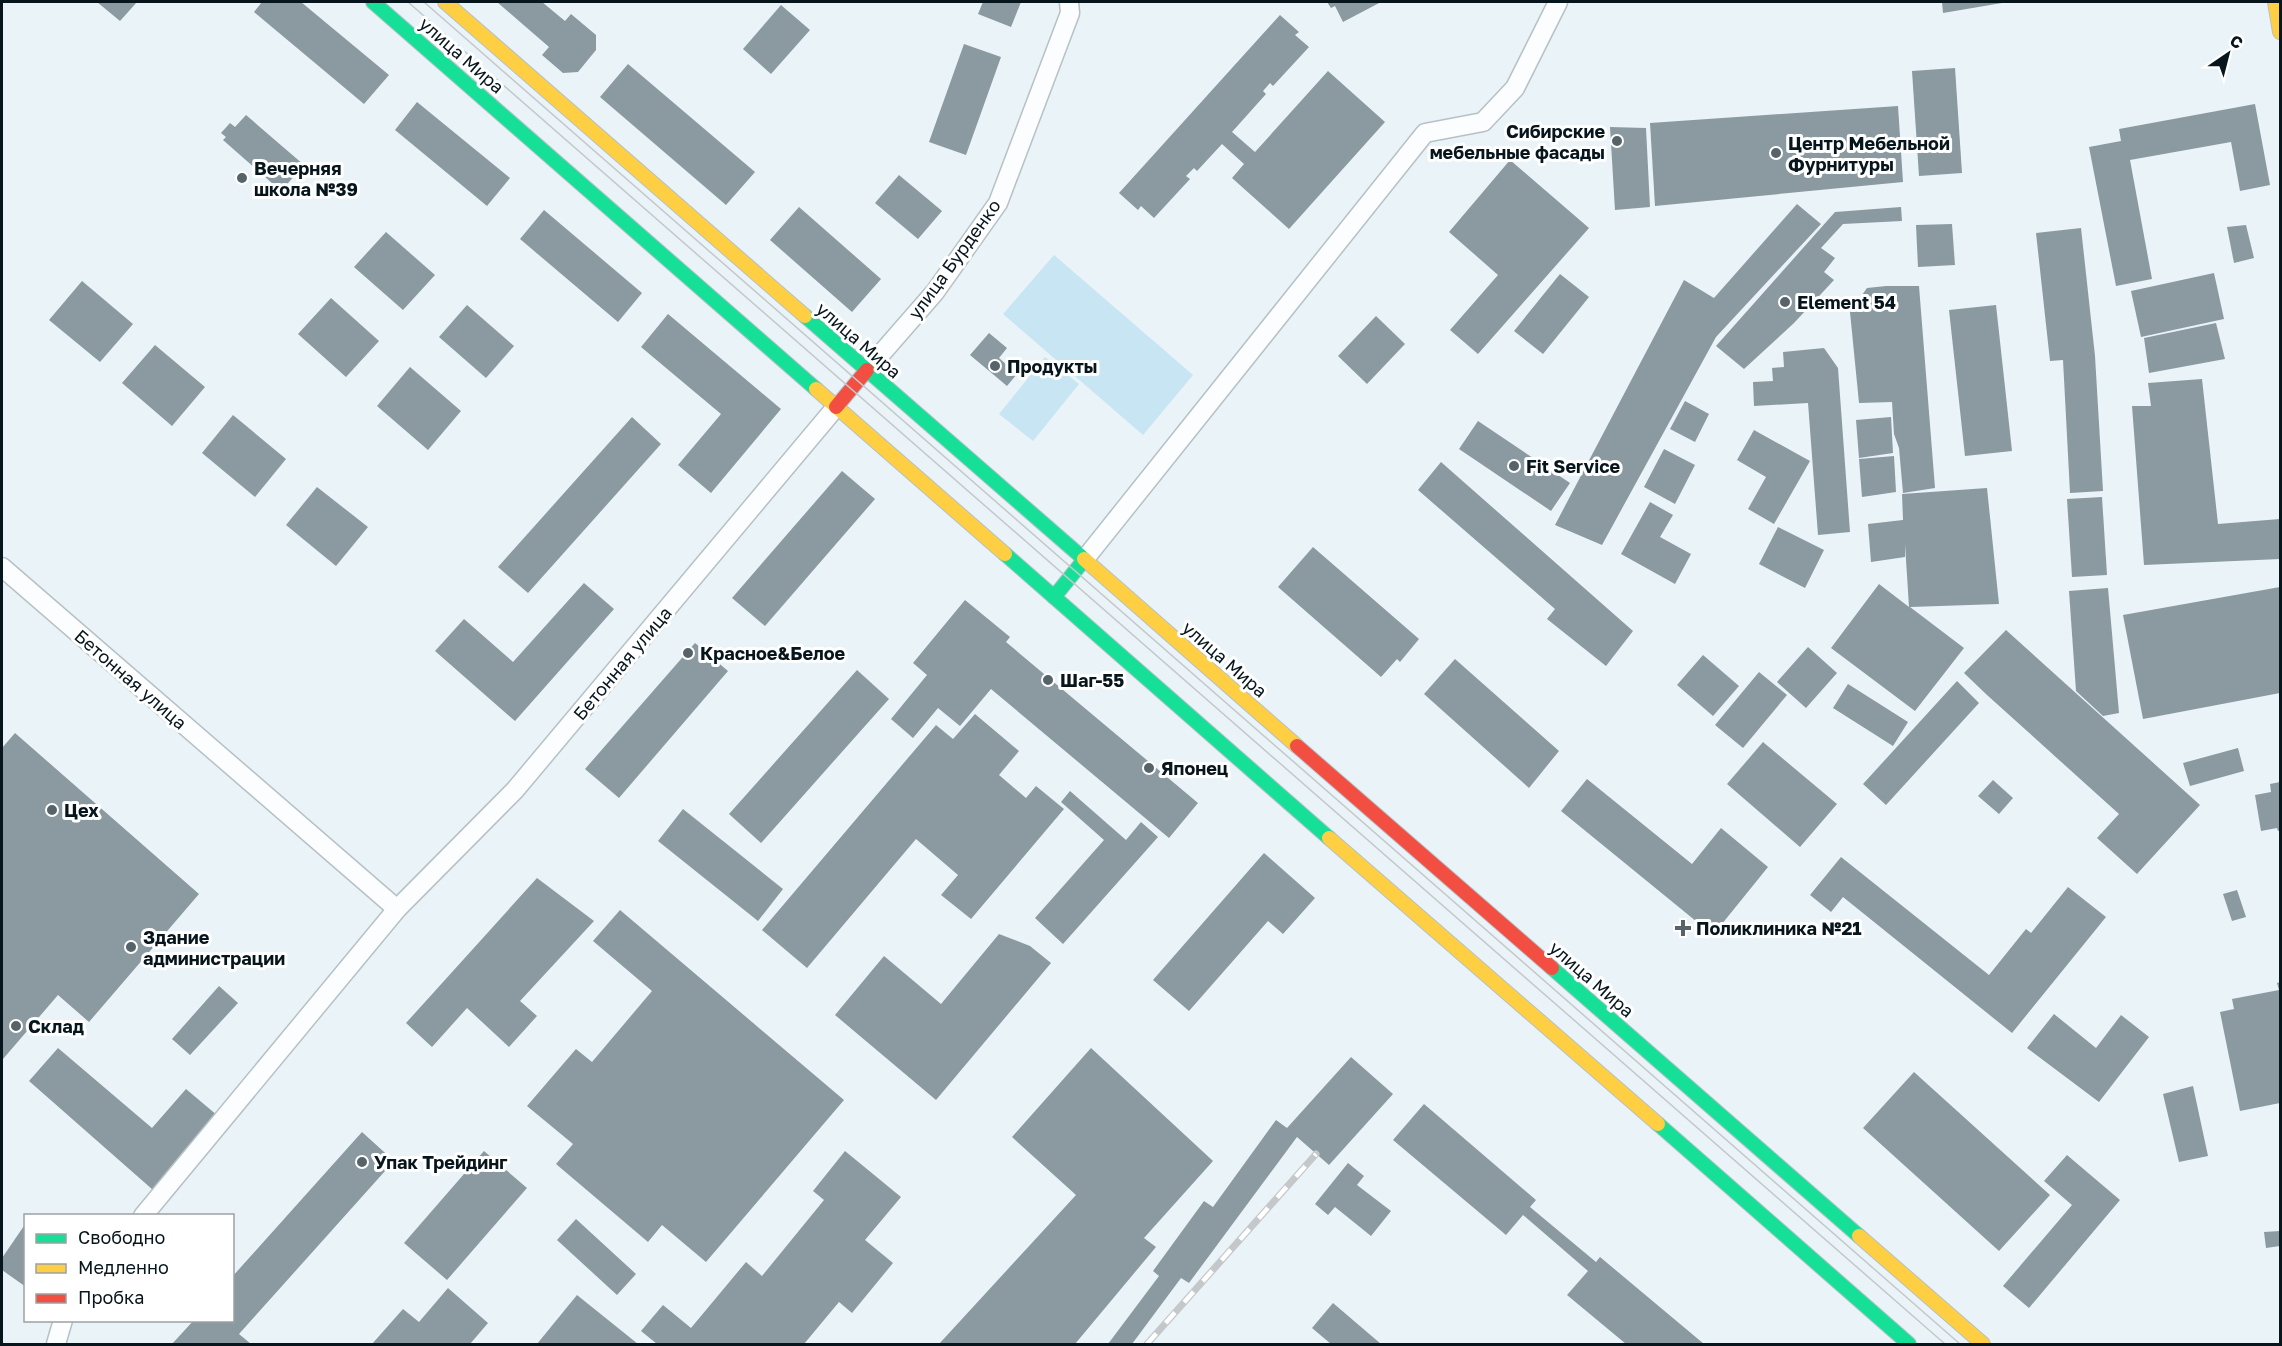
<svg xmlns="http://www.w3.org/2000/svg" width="2282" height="1346" font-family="'Golos Text',sans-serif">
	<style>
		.green { fill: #c7e5f3 }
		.building { fill: #8b9aa0 }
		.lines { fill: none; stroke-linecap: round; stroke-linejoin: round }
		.street-casing { stroke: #b6c1c6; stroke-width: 21 }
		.fast-casing { stroke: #b6c1c6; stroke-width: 16 }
		.slow-casing { stroke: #b6c1c6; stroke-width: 16 }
		.jam-casing { stroke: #b6c1c6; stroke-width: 16 }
		.street { stroke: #fcfdfe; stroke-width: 18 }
		.fast { stroke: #16e098; stroke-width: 14 }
		.slow { stroke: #ffcf43; stroke-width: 14 }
		.jam { stroke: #f24e42; stroke-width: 14 }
		.tram { stroke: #c5c8ca; stroke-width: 1.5 }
		.rail-casing { stroke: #c5c8ca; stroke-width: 7 }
		.rail { stroke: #fff; stroke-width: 4.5; stroke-dasharray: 14; stroke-linecap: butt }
		.poi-dot { fill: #566369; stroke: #fff; stroke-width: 2 }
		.labels { text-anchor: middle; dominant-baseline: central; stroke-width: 6; stroke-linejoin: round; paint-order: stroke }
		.street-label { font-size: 18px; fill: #07151c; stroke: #fff }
		.poi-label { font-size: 18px; font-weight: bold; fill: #07151c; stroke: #fff; text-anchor: start }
	</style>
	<rect width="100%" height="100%" fill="#eaf3f7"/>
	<g class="green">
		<path d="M1054 255 1193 375 1143 435 1003 314Z"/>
		<path d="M1045 357 1079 384 1033 441 999 414Z"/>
	</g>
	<g class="building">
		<path d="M97 2H137L120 21Z"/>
		<path d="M262 2H301L389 75 364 104 254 12Z"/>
		<path d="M497 2H542L565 21 571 14 596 35V50L578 72 563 73 542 55 549 47Z"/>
		<path d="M983 2H1021L1011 27 978 14Z"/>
		<path d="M1327 2H1381L1343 22 1335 6 1331 8Z"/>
		<path d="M1942 2H2002V3L1943 13Z"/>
		<path d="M781 5 810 30 771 74 743 49Z"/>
		<path d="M1280 15 1299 32 1295 35 1309 47 1273 86 1270 83 1263 91 1266 94 1232 132 1255 152 1328 71 1385 122 1289 229 1232 178 1244 164 1222 144 1197 171 1194 168 1186 176 1190 179 1154 218 1141 206 1138 210 1119 193Z"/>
		<path d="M964 44 1001 57 966 155 929 142Z"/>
		<path d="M628 64 755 172 726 205 600 97Z"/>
		<path d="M1955 68 1962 173 1919 176 1912 71Z"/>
		<path d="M417 102 510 178 487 206 395 130Z"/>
		<path d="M2255 104 2270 185 2240 191 2231 142 2130 160 2152 279 2116 286 2089 147 2121 141 2119 129Z"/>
		<path d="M1898 106 1903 182 1655 206 1650 123Z"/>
		<path d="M246 115 304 165 281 191 223 140 226 137 221 133 230 123 235 127Z"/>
		<path d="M1610 127 1646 128 1650 207 1615 210Z"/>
		<path d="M1510 160 1589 228 1478 354 1450 330 1498 275 1449 232Z"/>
		<path d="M899 175 942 211 918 239 875 203Z"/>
		<path d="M1797 204 1821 224 1716 337 1602 545 1555 525 1684 280 1714 298Z"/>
		<path d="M799 207 881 279 852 312 770 240Z"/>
		<path d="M1901 207 1902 221 1843 224 1821 248 1835 258 1824 272 1834 280 1794 323 1744 369 1716 346 1835 212Z"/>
		<path d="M544 210 642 293 618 322 520 239Z"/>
		<path d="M1952 224 1955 265 1918 267 1916 225Z"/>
		<path d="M2246 225 2254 258 2234 263 2227 227Z"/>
		<path d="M2081 228 2095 356 2103 491 2070 493 2063 360 2050 361 2036 233Z"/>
		<path d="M386 232 435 275 403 310 354 267Z"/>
		<path d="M2214 273 2224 319 2141 337 2131 291Z"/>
		<path d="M1560 274 1589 297 1543 354 1514 331Z"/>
		<path d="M82 281 133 324 100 362 49 320Z"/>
		<path d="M1886 286H1919L1935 488 1903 493 1899 448 1894 434 1892 402 1859 403 1850 312 1867 288Z"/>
		<path d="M331 298 379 341 346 377 298 334Z"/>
		<path d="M467 305 514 346 486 378 439 337Z"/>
		<path d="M1996 305 2012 451 1965 456 1949 310Z"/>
		<path d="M668 314 781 409 711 493 678 465 721 414 641 347Z"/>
		<path d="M1376 316 1405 344 1367 384 1338 356Z"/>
		<path d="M2216 323 2225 359 2149 373 2144 338Z"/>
		<path d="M989 333 1007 348 999 358 1017 374 1007 386 970 355Z"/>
		<path d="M155 345 205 387 172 426 122 383Z"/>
		<path d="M1824 348 1838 368 1850 532 1818 535 1808 403 1754 406 1753 382 1773 381 1772 368 1784 367 1783 352Z"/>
		<path d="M410 367 461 411 428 450 377 406Z"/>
		<path d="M2202 379 2218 524 2280 519V559L2144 565 2132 406H2151L2148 383Z"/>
		<path d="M1685 401 1709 414 1695 442 1670 429Z"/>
		<path d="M233 415 286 459 255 497 202 453Z"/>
		<path d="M632 417 661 444 528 593 498 567Z"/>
		<path d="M1891 417 1893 453 1859 458 1856 420Z"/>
		<path d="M1478 421 1570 483 1551 511 1459 449Z"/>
		<path d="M1754 430 1810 461 1774 524 1748 509 1766 477 1737 460Z"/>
		<path d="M1664 449 1695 465 1675 504 1644 487Z"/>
		<path d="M1894 456 1896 492 1862 497 1859 459Z"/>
		<path d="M1441 462 1633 631 1606 666 1547 619 1555 609 1418 490Z"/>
		<path d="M842 471 875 499 765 626 732 598Z"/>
		<path d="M317 487 368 527 336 566 286 525Z"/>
		<path d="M1987 488 1999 604 1910 607 1964 648 1915 711 1831 648 1879 584 1909 607 1905 544V557L1871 562 1868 524 1903 520 1902 494Z"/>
		<path d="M2102 497 2107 575 2072 577 2067 499Z"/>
		<path d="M1650 502 1673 515 1660 537 1691 554 1675 584 1621 554Z"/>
		<path d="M1778 527 1824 550 1805 588 1759 564Z"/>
		<path d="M1313 547 1419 639 1400 662 1397 659 1381 677 1278 587Z"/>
		<path d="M584 583 614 609 515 721 435 651 464 619 513 662Z"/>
		<path d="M2280 587V693L2143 719 2123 615Z"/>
		<path d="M2108 588 2119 713 2103 716 2076 691 2069 591Z"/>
		<path d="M965 600 1010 637 1006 642 1198 803 1169 838 991 689 960 726 938 708 913 738 891 719 927 675 913 663Z"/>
		<path d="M2006 630 2200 805 2137 874 2097 838 2119 814 1987 695 1964 673Z"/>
		<path d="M695 643 728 671 619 798 585 769Z"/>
		<path d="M1808 647 1837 673 1806 708 1777 682Z"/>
		<path d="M1703 655 1739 686 1713 716 1677 685Z"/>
		<path d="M1455 659 1559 751 1529 788 1424 694Z"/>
		<path d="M857 670 889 699 761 843 729 814Z"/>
		<path d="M1759 672 1787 695 1743 748 1715 725Z"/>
		<path d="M1957 681 1979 703 1886 805 1863 784Z"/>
		<path d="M1848 684 1908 722 1893 746 1833 708Z"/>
		<path d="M975 714 1019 751 999 775 1026 798 1036 786 1064 809 971 919 941 895 958 875 916 839 807 968 762 930 936 725 953 739Z"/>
		<path d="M15 733 199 894 89 1022 58 995 3 1059 2 1058V748Z"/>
		<path d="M1763 742 1837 804 1800 847 1727 784Z"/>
		<path d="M2238 748 2244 771 2190 786 2183 763Z"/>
		<path d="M1587 779 1692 864 1721 828 1768 867 1713 935 1561 811Z"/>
		<path d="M1993 780 2013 798 1999 814 1978 796Z"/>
		<path d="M2280 782V830L2278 831 2277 828 2261 831 2255 795 2271 792 2270 784Z"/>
		<path d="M1070 791 1126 840 1141 822 1158 837 1063 944 1035 918 1104 840 1061 802Z"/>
		<path d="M683 809 783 889 758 921 658 841Z"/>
		<path d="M1264 853 1315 898 1283 934 1268 921 1189 1011 1153 980Z"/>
		<path d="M1841 857 1989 975 2026 929 2031 933 2068 887 2106 917 2012 1033 1843 897 1831 912 1810 895Z"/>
		<path d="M537 878 594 921 520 1001 537 1016 509 1047 467 1008 432 1047 406 1023Z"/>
		<path d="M2237 890 2246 917 2232 921 2223 894Z"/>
		<path d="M620 910 844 1100 706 1262 662 1225 648 1242 556 1164 573 1144 527 1106 576 1049 592 1062 652 991 593 941Z"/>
		<path d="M999 934 1030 946 1051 963 936 1100 835 1015 884 956 941 1004Z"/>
		<path d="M2280 982V1103L2240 1111 2220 1012 2234 1009 2232 999 2279 990 2277 983Z"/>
		<path d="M219 986 238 1003 190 1055 172 1039Z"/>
		<path d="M2054 1014 2096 1048 2121 1015 2149 1037 2099 1102 2027 1048Z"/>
		<path d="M58 1048 152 1128 186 1089 218 1116 153 1190 29 1081Z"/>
		<path d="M1091 1048 1213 1161 1144 1238 1156 1247 1075 1344H939L1076 1195 1012 1137Z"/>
		<path d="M1351 1057 1393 1094 1329 1165 1297 1137 1189 1283 1181 1278 1132 1344H1108L1159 1276 1153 1271 1204 1201 1213 1207 1276 1120 1287 1128Z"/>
		<path d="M1914 1072 2050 1195 1999 1251 1863 1128Z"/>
		<path d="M2193 1086 2208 1156 2179 1162 2163 1094Z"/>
		<path d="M1424 1104 1536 1200 1530 1207 1596 1262 1600 1257 1704 1344H1626L1567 1295 1588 1271 1523 1215 1506 1235 1393 1140Z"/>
		<path d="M362 1132 394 1161 239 1334 251 1344H172L194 1320H232V1277Z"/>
		<path d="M484 1151 527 1188 447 1280 404 1243Z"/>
		<path d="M845 1151 901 1197 865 1240 893 1263 852 1313 839 1302 804 1344H657L641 1331 663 1305 691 1328 746 1262 762 1276 824 1200 813 1191Z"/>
		<path d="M2067 1155 2120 1200 2029 1308 2003 1286 2072 1205 2044 1181Z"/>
		<path d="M1348 1163 1364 1176 1357 1185 1391 1211 1371 1236 1335 1207 1328 1215 1315 1204Z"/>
		<path d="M576 1219 636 1274 617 1295 557 1240Z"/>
		<path d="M26 1223V1287L2 1270V1258Z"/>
		<path d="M2280 1231V1246L2266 1248 2264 1232Z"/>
		<path d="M448 1288 488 1323 470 1344H372L403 1309 419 1322Z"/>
		<path d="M577 1295 638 1344H537Z"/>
		<path d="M1333 1303 1381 1344H1331L1312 1328Z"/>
	</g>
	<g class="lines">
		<g class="street-casing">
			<g id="street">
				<path d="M867 370 935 292 998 203 1070 13 1069 2"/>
				<path d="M1084 560 1425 133 1483 122 1515 88 1558 2"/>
				<path d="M2 567 397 909"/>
				<path d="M143 1216 397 909 515 790 836 407"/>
				<path d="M56 1344 63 1320"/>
			</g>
		</g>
		<g class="fast-casing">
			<g id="fast">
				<path d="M373 2 816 389"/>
				<path d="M805 316 1084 559"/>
				<path d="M1005 554 1329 838"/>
				<path d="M1054 597 1084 560"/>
				<path d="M1552 968 1859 1236"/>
				<path d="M1658 1124 1909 1344"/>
			</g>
		</g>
		<g class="slow-casing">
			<g id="slow">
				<path d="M445 2 805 316"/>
				<path d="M2275 2 2280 32"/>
				<path d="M816 389 1005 554"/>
				<path d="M1084 559 1297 746"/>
				<path d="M1329 838 1658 1124"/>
				<path d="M1859 1236 1983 1344"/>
			</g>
		</g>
		<g class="jam-casing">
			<g id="jam">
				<path d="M836 407 867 370"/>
				<path d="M1297 746 1552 968"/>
			</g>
		</g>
		<use href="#street" class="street"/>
		<use href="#fast" class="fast"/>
		<use href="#slow" class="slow"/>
		<use href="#jam" class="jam"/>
		<g class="tram">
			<path d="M408 2 1945 1344"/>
			<path d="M424 2 1960 1344"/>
		</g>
		<g class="rail-casing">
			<path id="rail" d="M1147 1344 1316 1154"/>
		</g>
		<use href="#rail" class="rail"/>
	</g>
	<g class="poi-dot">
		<circle cx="1617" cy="141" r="6"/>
		<circle cx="1776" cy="153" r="6"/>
		<circle cx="242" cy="178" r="6"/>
		<circle cx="1785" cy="302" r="6"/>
		<circle cx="995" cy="366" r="6"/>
		<circle cx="1514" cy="466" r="6"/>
		<circle cx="688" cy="653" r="6"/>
		<circle cx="1048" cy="680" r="6"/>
		<circle cx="1149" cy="768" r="6"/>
		<circle cx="52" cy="810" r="6"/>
		<path d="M1680 919h6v6h6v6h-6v6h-6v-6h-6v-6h6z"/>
		<circle cx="131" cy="947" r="6"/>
		<circle cx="16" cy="1026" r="6"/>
		<circle cx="362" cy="1162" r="6"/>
	</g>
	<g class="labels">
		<g class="street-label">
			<text transform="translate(462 55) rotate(41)">улица Мира</text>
			<text transform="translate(954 259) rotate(-54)">улица Бурденко</text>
			<text transform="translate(859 340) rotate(41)">улица Мира</text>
			<text transform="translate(1225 659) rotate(41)">улица Мира</text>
			<text transform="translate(622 663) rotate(-50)">Бетонная улица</text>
			<text transform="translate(131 679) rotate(41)">Бетонная улица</text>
			<text transform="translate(1592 979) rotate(41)">улица Мира</text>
		</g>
		<g class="poi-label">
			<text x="1605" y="131" text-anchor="end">Сибирские<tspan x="1605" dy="21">мебельные фасады</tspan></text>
			<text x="1788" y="143">Центр Мебельной<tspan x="1788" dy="21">Фурнитуры</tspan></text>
			<text x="254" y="168">Вечерняя<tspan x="254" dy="21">школа №39</tspan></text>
			<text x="1797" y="302">Element 54</text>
			<text x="1007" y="366">Продукты</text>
			<text x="1526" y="466">Fit Service</text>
			<text x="700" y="653">Красное&amp;Белое</text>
			<text x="1060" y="680">Шаг-55</text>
			<text x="1161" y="768">Японец</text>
			<text x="64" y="810">Цех</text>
			<text x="1696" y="928">Поликлиника №21</text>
			<text x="143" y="937">Здание<tspan x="143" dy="21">администрации</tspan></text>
			<text x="28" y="1026">Склад</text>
			<text x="374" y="1162">Упак Трейдинг</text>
		</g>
	</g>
	<rect width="2282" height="1346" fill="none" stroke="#07151c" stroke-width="6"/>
	<rect x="24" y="1214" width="210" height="108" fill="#ffffff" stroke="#9ca1a4" stroke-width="1.5"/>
	<rect x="36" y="1234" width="30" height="9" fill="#16e098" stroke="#9ca1a4" stroke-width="1.5"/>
	<text x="78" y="1244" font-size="18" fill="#07151c">Свободно</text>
	<rect x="36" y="1264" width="30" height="9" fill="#ffcf43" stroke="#9ca1a4" stroke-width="1.5"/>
	<text x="78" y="1274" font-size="18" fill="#07151c">Медленно</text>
	<rect x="36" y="1294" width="30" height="9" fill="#f24e42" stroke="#9ca1a4" stroke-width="1.5"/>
	<text x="78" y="1304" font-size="18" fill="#07151c">Пробка</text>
	<g transform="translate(2228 54) rotate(35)" stroke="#ffffff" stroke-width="4.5" paint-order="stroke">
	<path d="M0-4.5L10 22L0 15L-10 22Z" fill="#07151c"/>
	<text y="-9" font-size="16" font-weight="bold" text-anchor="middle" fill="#07151c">С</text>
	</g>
</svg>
